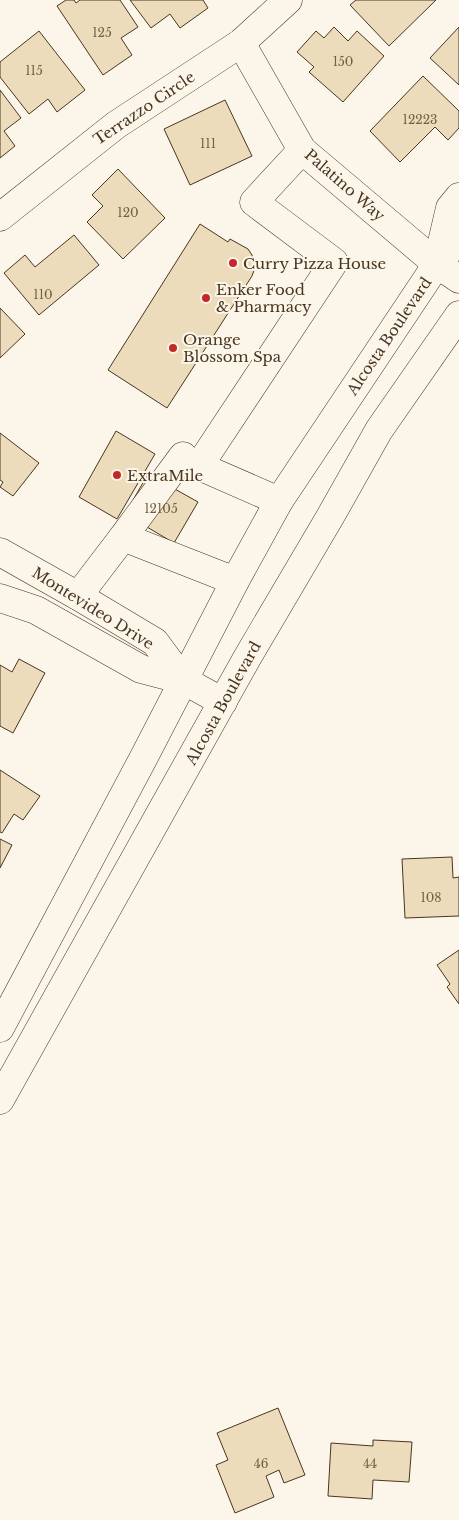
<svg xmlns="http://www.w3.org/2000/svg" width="459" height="1520" font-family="'Libre Baskerville',serif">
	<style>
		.building { fill: #ecdcbc; stroke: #4a3520 }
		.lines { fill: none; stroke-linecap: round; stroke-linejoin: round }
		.minor-casing { stroke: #4a3520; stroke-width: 29 }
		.major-casing { stroke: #4a3520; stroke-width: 29 }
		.minor { stroke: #fbf6e9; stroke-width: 28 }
		.major { stroke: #fbf6e9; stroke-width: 28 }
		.poi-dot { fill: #c62828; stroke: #fbf6e9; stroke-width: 2 }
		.labels { text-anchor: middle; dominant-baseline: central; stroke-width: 4; stroke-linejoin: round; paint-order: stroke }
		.number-label { font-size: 12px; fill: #725f47 }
		.street-label { font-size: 15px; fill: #4a3520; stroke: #fbf6e9 }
		.poi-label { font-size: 15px; fill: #4a3520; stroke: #fbf6e9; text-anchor: start }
	</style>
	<rect width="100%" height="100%" fill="#fbf6e9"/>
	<g class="building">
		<path d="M66 0H74L76 3 80 0H120L138 27 121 38 132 55 103 75 57 6Z"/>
		<path d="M130 0H203L208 8 180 28 170 14 151 28Z"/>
		<path d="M356 0H436L389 46 350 5Z"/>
		<path d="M334 27 348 41 357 31 384 56 343 102 309 72 314 67 297 52 316 31 324 38Z"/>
		<path d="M459 27V85L430 58Z"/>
		<path d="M39 31 85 90 57 112 48 99 29 114 0 77V62Z"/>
		<path d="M423 76 459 111V128L448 140 435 127 400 162 370 131Z"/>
		<path d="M0 90 21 118 4 131 15 146 0 158Z"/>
		<path d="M225 100 252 156 190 185 164 129Z"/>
		<path d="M118 169 165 218 123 259 87 222 103 206 92 195Z"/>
		<path d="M200 224 228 242 230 239 248 249 252 255 255 268 252 276 167 408 108 370Z"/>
		<path d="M74 235 99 265 39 315 4 273 25 255 35 267Z"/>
		<path d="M0 308 25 334 0 358Z"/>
		<path d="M116 431 155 454 117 519 79 497Z"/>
		<path d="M0 433 39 463 13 496 0 487 3 482 0 480Z"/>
		<path d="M148 474 198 502 174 543 125 514Z"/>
		<path d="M19 659 45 673 13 733 0 726V665L12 672Z"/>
		<path d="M0 770 40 796 23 820 14 814 2 833 0 832Z"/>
		<path d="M0 839 12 845 0 868Z"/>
		<path d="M452 857 453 878 459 877V916L405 918 402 859Z"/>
		<path d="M459 950V1004L447 987 450 984 437 965Z"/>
		<path d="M278 1408 305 1475 284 1483 279 1470 266 1476 274 1497 235 1513 216 1465 228 1460 217 1433Z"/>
		<path d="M373 1440 412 1442 409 1482 373 1480 372 1499 328 1496 331 1443 373 1446Z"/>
	</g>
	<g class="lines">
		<g class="minor-casing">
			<g id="minor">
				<path d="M241 43 302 150 437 264 459 279"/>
				<path d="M0 217 116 125 241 43 288 0"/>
				<path d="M437 264 450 208 459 197"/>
				<path d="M279 501 199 466 334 262 254 202 302 150"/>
				<path d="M123 537 183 456"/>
				<path d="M0 552 78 596 155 642 183 680"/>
				<path d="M78 596 123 537 235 581"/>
				<path d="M0 598 36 610 141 669 183 680 223 702"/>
			</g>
		</g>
		<g class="major-casing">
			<g id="major">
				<path d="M0 1028 144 757 235 581 279 501 437 264 459 239"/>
				<path d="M0 1100 247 658 330 517 379 430 459 315"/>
			</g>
		</g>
		<use href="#minor" class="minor"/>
		<use href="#major" class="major"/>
	</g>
	<g class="poi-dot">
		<circle cx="233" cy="263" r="5"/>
		<circle cx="206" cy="298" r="5"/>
		<circle cx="173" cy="348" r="5"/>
		<circle cx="117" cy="475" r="5"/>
	</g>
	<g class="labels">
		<g class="number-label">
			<text x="102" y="32">125</text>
			<text x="343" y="61">150</text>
			<text x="34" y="70">115</text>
			<text x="420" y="119">12223</text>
			<text x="208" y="143">111</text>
			<text x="128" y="212">120</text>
			<text x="43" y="294">110</text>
			<text x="161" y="508">12105</text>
			<text x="431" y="897">108</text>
			<text x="261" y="1463">46</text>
			<text x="370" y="1463">44</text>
		</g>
		<g class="street-label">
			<text transform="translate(144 108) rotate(-34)">Terrazzo Circle</text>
			<text transform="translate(345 185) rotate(41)">Palatino Way</text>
			<text transform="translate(389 336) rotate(-56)">Alcosta Boulevard</text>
			<text transform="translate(93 608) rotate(32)">Montevideo Drive</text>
			<text transform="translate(223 703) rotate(-61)">Alcosta Boulevard</text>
		</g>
		<g class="poi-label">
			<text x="243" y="263">Curry Pizza House</text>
			<text x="216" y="289">Enker Food<tspan x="216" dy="17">&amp; Pharmacy</tspan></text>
			<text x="183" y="339">Orange<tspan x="183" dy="17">Blossom Spa</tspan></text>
			<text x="127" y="475">ExtraMile</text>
		</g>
	</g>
</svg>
